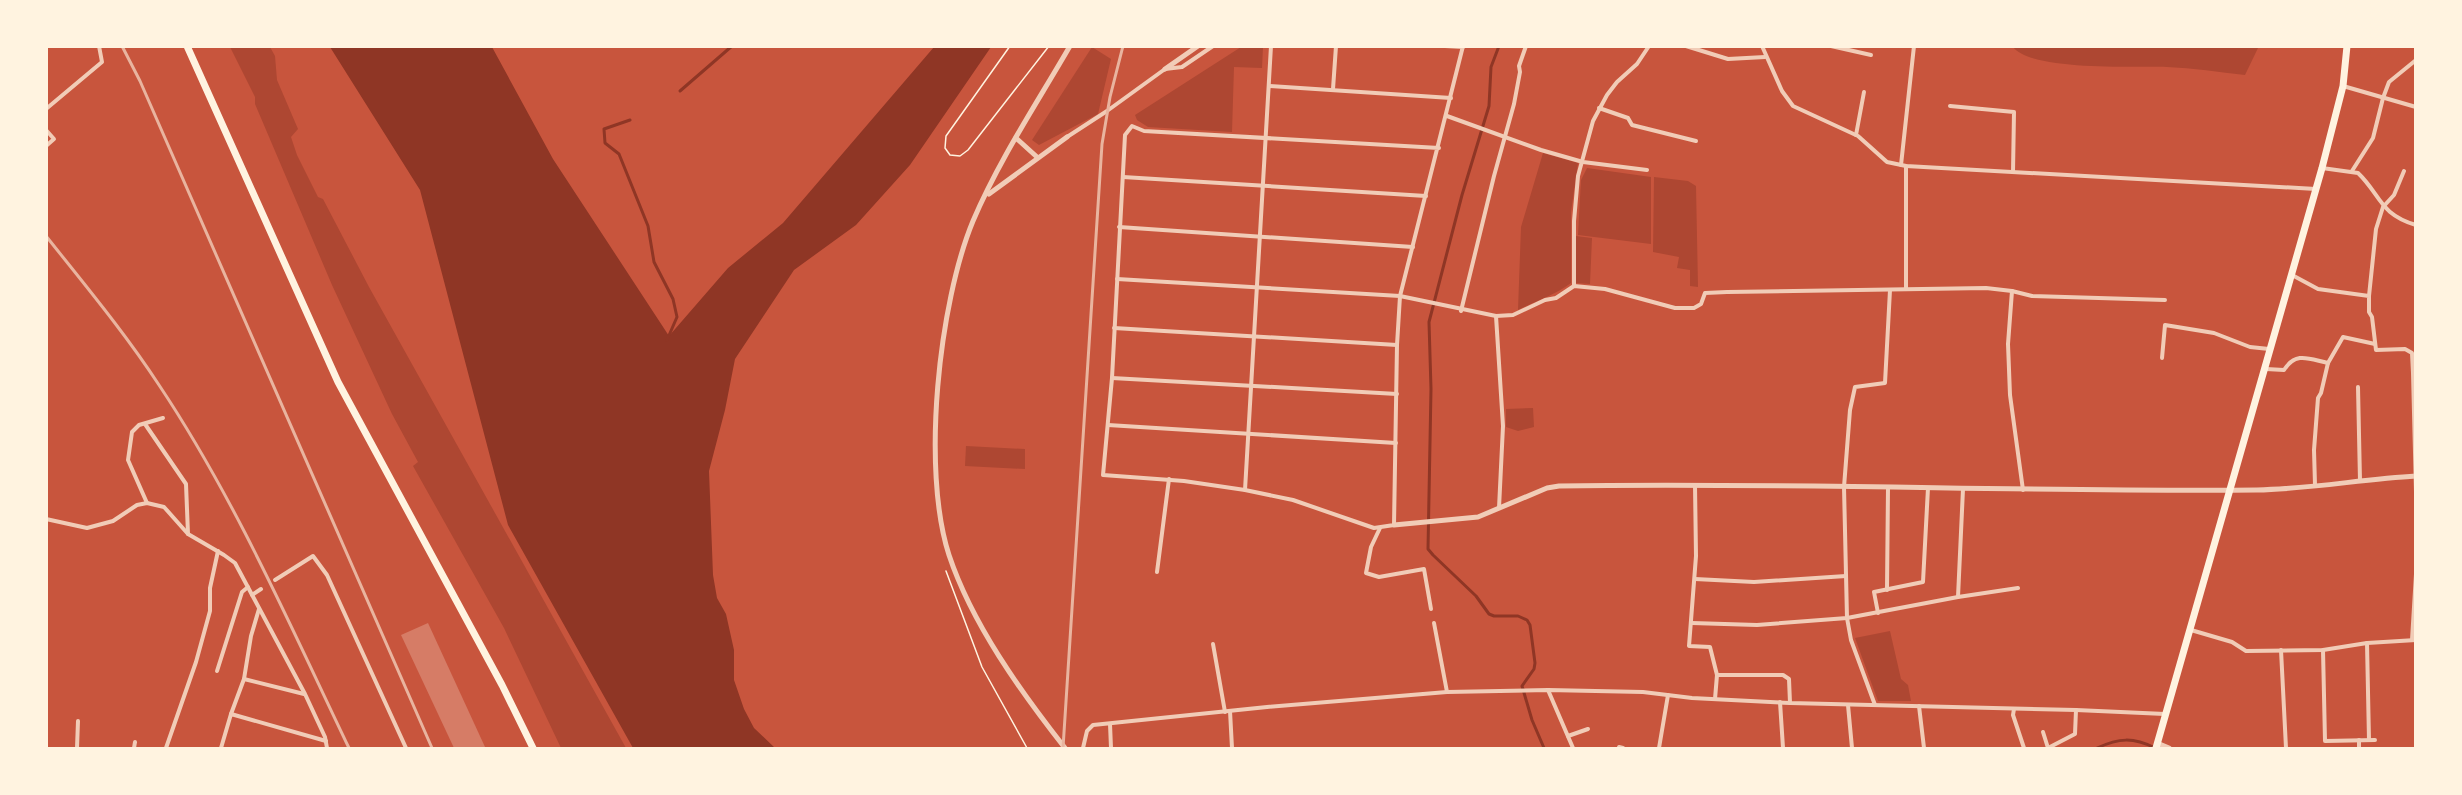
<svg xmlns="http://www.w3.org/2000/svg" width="2462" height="795" font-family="Manrope,sans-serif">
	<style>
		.green { fill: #ae4732 }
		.water { fill: #8f3625 }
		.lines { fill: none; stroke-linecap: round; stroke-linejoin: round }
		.stream { stroke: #8f3625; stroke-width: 3 }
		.building { fill: #d67c66 }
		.path { stroke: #fff3e0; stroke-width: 1.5 }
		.minor { stroke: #f1ccb7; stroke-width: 4 }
		.tertiary { stroke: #f1ccb7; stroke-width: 5 }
		.trunk { stroke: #fff3e0; stroke-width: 7 }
		.rail { stroke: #e9b49f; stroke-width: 3 }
	</style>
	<rect width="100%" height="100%" fill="#c8553d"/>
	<g class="green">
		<path d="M230 47H270L275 56 277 80 298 129 291 137 297 155 318 197 323 199 369 287 626 748H561L504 628 413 466 418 462 392 414 332 285 255 104V97Z"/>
		<path d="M1092 47 1111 59 1098 114 1039 145 1032 140Z"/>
		<path d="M1241 47H1263L1262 68 1234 67 1232 132 1148 127 1137 120 1135 115Z"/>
		<path d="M2013 47 2257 46 2258 48 2245 75C2219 72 2193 68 2167 67 2135 66 2031 71 2013 47Z"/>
		<path d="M1543 153 1578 163 1571 212V283C1555 295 1536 301 1518 310L1521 227Z"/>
		<path d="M1587 168 1651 177V244L1578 235 1581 180Z"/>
		<path d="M1654 177 1688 181 1696 186 1698 287 1690 286V270L1677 268 1679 257 1653 252Z"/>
		<path d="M1576 236 1592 238 1590 284 1576 283Z"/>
		<path d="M1533 408 1534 427 1518 431 1506 427V409Z"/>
		<path d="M966 446 1025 449V469L965 466Z"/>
		<path d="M1890 631 1901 679 1908 685 1911 701H1878L1855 638Z"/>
	</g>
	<path class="water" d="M330 47H492L553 159 669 336 728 268 783 223 934 47H991L910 165 856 225 794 270 735 359 725 410 709 471 713 575 717 598 726 614 734 650V680L744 709 754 728 775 748H633L508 525 420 190Z"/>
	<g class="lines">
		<g class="stream">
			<path d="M1499 46 1491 67 1489 106 1462 195 1429 322 1431 389 1428 549 1433 555 1476 596 1489 614 1494 616H1518L1527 620 1530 625 1535 663 1534 669 1522 686 1532 720 1544 748"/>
			<path d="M680 91 732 46"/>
			<path d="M630 120 604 129 605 143 619 154 648 226 654 262 673 299 677 317 667 340"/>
			<path d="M2097 748C2119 738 2133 737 2155 748"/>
		</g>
	</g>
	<path class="building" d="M428 623 485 747 482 748H454L401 635Z"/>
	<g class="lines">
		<g class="path">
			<path d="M1010 46 946 136 945 148 950 155 960 156 968 150 1049 46"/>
			<path d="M946 571 982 667 1027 748"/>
		</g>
		<g class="minor">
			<path d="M1445 46 1463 47"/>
			<path d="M1686 46 1728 59 1765 57"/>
			<path d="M1762 46 1782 91 1793 106 1858 136 1887 162 1906 166 2316 189"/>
			<path d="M1831 46 1871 55"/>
			<path d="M1269 86 1451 98"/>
			<path d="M2343 86 2416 107"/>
			<path d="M1333 89 1336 46"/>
			<path d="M1950 106 2014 112 2013 172"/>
			<path d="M1599 108 1628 118 1632 125 1696 141"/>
			<path d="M46 109 102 62 99 46"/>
			<path d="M1447 116 1541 150 1583 162 1647 170"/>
			<path d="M46 130 54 139 46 146"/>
			<path d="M1856 135 1864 92"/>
			<path d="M1067 137 1107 111 1165 69 1182 67 1213 46"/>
			<path d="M1439 148 1144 131 1132 126 1125 135 1112 378 1103 475 1184 481 1245 490 1293 500 1374 528 1394 525 1397 345 1400 296 1463 46"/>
			<path d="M1901 165 1914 46"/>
			<path d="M1906 166V289"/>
			<path d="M2322 168 2358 173C2381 195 2379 214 2416 225"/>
			<path d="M2352 171 2373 138 2383 98 2389 82 2416 60"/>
			<path d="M1123 177 1426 196"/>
			<path d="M1119 227 1413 247"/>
			<path d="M2292 275 2318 289 2369 296V312L2372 317 2376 350 2405 349 2412 353 2413 373"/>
			<path d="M1117 279 1400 296 1496 316 1513 315 1545 300 1556 298 1574 286 1605 289 1675 308H1694L1701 304 1705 293 1727 292 1986 288 2012 291 2032 296 2165 300"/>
			<path d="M1574 286V221L1578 176 1593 121 1607 95 1617 82 1637 64 1649 46"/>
			<path d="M2012 291 2008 344 2010 395 2023 490"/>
			<path d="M2369 296 2376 229 2383 207 2394 195 2404 171"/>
			<path d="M1461 311 1494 176 1514 104 1520 72 1519 66 1526 46"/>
			<path d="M1496 316 1503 426 1499 508"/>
			<path d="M1114 328 1397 345"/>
			<path d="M2162 358 2165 325 2214 333 2250 347 2269 349"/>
			<path d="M2266 369 2284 370C2296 351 2309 359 2328 363"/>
			<path d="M2413 373 2416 492"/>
			<path d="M1112 378 1397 394"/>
			<path d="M2358 387 2360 481"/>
			<path d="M145 424 186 484 188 534"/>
			<path d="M1108 425 1396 443"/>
			<path d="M1695 485 1696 556 1689 646 1710 647 1717 675 1715 699"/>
			<path d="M2315 485 2314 450 2318 398 2321 393 2328 363 2343 337 2375 344"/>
			<path d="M1245 490 1271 46"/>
			<path d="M147 503 128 460 132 432 139 425 163 418"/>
			<path d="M46 519 87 528 113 521 137 505 147 503 164 507 188 534 224 555 235 563 305 694 325 737 327 748"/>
			<path d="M1380 528 1371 547 1366 573 1379 577 1424 569 1431 609"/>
			<path d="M1157 572 1169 479"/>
			<path d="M1695 579 1754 582 1846 576"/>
			<path d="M275 580 313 556 327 575 406 748"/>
			<path d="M1887 590 1888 488"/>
			<path d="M252 595 261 589"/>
			<path d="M1958 597 1963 489"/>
			<path d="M1878 613 1874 592 1923 582 1928 488"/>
			<path d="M1434 623 1447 692"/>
			<path d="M1692 623 1757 625 1847 618 1958 597 2018 588"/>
			<path d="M2191 630 2232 642 2246 651 2323 650 2367 643 2416 640"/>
			<path d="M2412 640 2416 574"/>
			<path d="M2367 643 2369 740"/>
			<path d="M1213 644 1225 712"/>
			<path d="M2281 650 2286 748"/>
			<path d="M2323 650 2325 741 2375 740"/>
			<path d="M217 671 242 592 248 587"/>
			<path d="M1717 675H1783L1789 679 1790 703"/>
			<path d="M244 679 304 694"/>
			<path d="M1548 690 1573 748"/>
			<path d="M1780 702 1783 748"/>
			<path d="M1848 705 1852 748"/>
			<path d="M1875 705 1851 640 1847 618 1844 487 1850 410 1855 387 1885 383 1890 290"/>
			<path d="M1919 706 1924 748"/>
			<path d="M2014 709 2013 715 2024 748"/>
			<path d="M1230 711 1232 748"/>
			<path d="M231 714 244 679 251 636 259 609"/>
			<path d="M1110 724 1111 748"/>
			<path d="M2043 732 2048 748"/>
			<path d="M1568 736 1588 729"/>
			<path d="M2359 740V748"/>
			<path d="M1619 747 1623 748"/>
			<path d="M77 748 78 721"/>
			<path d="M134 748 135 742"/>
			<path d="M166 748 196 662 210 611V588L218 551"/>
			<path d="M221 748 231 714 326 741"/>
			<path d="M1083 748 1087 731 1093 725 1267 707 1447 692 1548 690 1643 692 1692 698 1790 703 2076 710 2165 714"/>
			<path d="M1659 748 1668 695"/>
			<path d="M2048 748 2075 734 2076 710"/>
		</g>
		<g class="tertiary">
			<path d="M1165 69 1198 46"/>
			<path d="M1016 138 1037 157"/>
			<path d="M989 194 1067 137"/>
			<path d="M1394 525 1478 517 1547 488 1559 486C1792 482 2025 492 2257 490 2310 489 2363 479 2416 476"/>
			<path d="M2157 743 2169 748"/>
			<path d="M1065 748C1021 692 972 624 949 555 921 469 939 303 973 221 999 160 1037 103 1070 46"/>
		</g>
		<g class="trunk">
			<path d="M187 46 338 382 502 685 533 748"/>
			<path d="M2156 748 2322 168 2343 86 2347 46"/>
		</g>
		<g class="rail">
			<path d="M122 46 140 81 432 748"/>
			<path d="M46 236C85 285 125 333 159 385 235 499 290 625 349 748"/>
			<path d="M1063 748 1102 144 1110 97 1123 46"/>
		</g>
	</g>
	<rect width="2462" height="795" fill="none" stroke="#fff3e0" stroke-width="96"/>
</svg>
